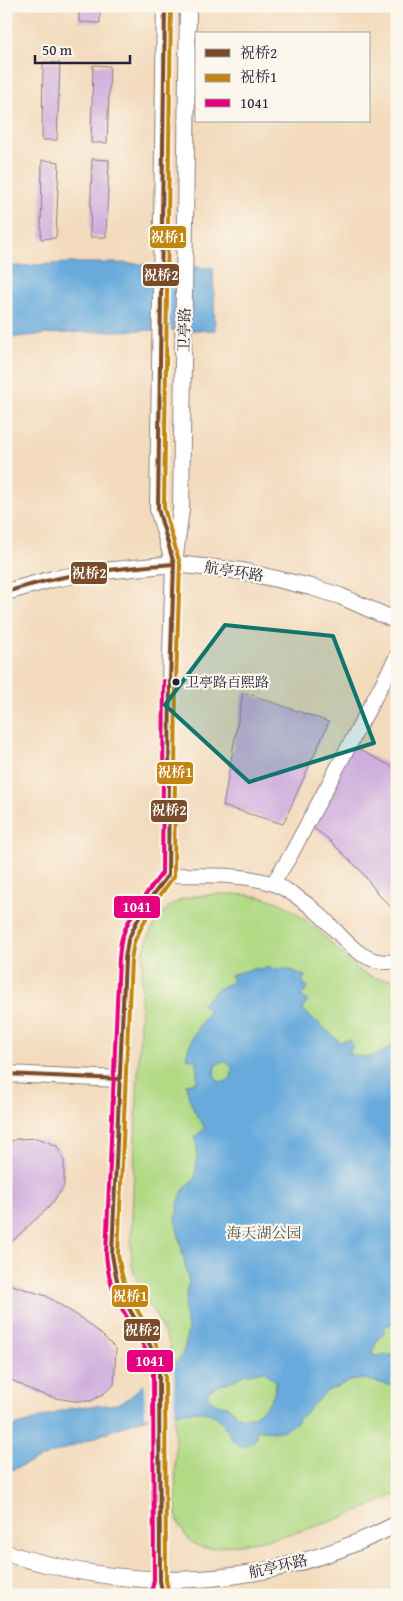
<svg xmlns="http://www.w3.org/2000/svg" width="403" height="1601" font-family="'Gentium Book Plus','Noto Serif SC',serif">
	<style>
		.green { fill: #b1da85; stroke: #6a7e60 }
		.water { fill: #67aadc; stroke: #44668c; fill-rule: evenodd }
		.pier { fill: #f3dabc }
		.building { fill: #cfaedd }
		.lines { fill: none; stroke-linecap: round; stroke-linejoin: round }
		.minor-casing { stroke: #8a7e7c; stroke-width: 16 }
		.tertiary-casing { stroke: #8a7e7c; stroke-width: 18 }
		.minor { stroke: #fff; stroke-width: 14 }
		.tertiary { stroke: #fff; stroke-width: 16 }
		.bus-1-casing { stroke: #fbf7ec; stroke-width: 8 }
		.bus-2-casing { stroke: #fbf7ec; stroke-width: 8 }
		.bus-3-casing { stroke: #fbf7ec; stroke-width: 8 }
		.bus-1 { stroke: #7a4b2a; stroke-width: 4 }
		.bus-2 { stroke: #c2850f; stroke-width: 4 }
		.bus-3 { stroke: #e5007d; stroke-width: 4 }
		.marked { fill: #0f766e; fill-opacity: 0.2; stroke: #0f766e; stroke-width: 4; stroke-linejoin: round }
		.bus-dot { fill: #22223b; stroke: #fbf7ec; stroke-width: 2 }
		.labels { text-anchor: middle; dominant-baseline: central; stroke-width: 4.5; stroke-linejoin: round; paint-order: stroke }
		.bus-label { font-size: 14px; fill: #22223b; stroke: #fbf7ec; text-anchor: start }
		.street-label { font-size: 15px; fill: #22223b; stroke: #fbf7ec }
		.park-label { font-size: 15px; fill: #4d5951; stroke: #fbf7ec }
		.line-badge { stroke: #fbf7ec; stroke-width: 2 }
		.badge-label { font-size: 14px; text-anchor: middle; font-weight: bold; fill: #fff }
	</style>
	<rect width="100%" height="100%" fill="#fbf7ec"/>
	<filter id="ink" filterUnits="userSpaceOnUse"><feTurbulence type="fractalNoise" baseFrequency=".02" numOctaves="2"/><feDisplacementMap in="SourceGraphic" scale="10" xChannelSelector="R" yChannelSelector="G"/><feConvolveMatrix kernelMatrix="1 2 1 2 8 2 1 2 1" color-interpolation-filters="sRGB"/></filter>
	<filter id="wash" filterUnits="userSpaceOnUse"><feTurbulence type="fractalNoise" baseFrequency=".0096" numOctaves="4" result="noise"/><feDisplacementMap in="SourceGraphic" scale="20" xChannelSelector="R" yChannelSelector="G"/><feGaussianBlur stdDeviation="1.12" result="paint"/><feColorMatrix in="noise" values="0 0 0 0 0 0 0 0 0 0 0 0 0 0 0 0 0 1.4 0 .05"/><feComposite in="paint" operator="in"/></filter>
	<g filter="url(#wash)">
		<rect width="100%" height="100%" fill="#f3dabc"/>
		<path class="green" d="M222 894C240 894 258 895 275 901 302 911 339 952 361 972 373 978 383 981 397 978V1494C341 1520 293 1537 232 1545 222 1546 210 1550 201 1547 187 1543 180 1528 176 1515L174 1362 169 1343 155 1314 141 1292 132 1266 131 1242 143 953C150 930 160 908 183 899 195 895 210 895 222 894Z"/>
		<g class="water">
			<path d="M68 263H119L213 268 215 330C145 330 76 330 6 338V267Z"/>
			<path d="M267 968 288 969 305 976 302 982 308 987 301 996 308 1001 302 1009 340 1042 349 1040 353 1045 349 1053C371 1062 379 1055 397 1042V1321L384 1327 385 1331 378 1340 372 1351 373 1355C379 1357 389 1354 397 1355V1387L364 1379 350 1381 327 1391 295 1423 284 1430 273 1432 256 1429 257 1438C232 1462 231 1426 217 1417 207 1410 192 1411 180 1412 150 1414 123 1426 96 1437 66 1448 36 1460 6 1472V1429L71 1408 118 1404 132 1396 141 1386 176 1363 182 1355 185 1346 188 1328 184 1309 189 1282 176 1223 178 1203 184 1189 195 1178 197 1161V1145L194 1138 205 1128C194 1114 189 1101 186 1084L197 1082V1060L186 1058C190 1039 198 1026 209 1011L202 1004 217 989 233 982 230 975 252 969ZM221 1062H227L233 1069 231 1078 225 1082 218 1081 214 1075 215 1066ZM263 1371 276 1381C278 1397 255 1425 238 1416 234 1413 231 1408 226 1406 217 1404 212 1404 207 1394L212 1388 234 1380 243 1375Z"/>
		</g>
		<path class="pier" d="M174 1362 175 1414 145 1417 144 1381Z"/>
		<g id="blocks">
			<g class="building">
				<path d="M6 6H12L11 28H6Z"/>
				<path d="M79 6H100V23L79 22Z"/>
				<path d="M43 62 60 63 57 140H42Z"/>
				<path d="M93 65 110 66 107 143H91Z"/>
				<path d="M92 159 109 160 106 237H90Z"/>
				<path d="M42 160 59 162 56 238 41 239Z"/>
				<path d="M243 692 329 722 283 824 223 806Z"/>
				<path d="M352 746 397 769V905L392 908 378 894 361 871 327 838 309 825Z"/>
				<path d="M38 1138 57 1146 64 1160V1186L50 1206 6 1247V1143L17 1139Z"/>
				<path d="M6 1283 46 1296 83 1319 100 1333 116 1349 114 1385 103 1394 91 1401H75L55 1398 35 1392 6 1377Z"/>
			</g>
		</g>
	</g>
	<g filter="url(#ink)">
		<use href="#blocks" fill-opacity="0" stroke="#8a7e7c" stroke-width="1"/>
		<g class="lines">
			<g class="minor-casing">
				<g id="minor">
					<path d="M168 875C202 876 238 873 271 883 285 887 308 904 319 914 343 935 360 968 397 961"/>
					<path d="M273 883 289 858 397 656"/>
				</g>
			</g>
			<g class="tertiary-casing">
				<g id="tertiary">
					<path d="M165 6 158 509 172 557"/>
					<path d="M6 592 53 579 94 572 174 564 242 571 311 587 340 596 397 621"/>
					<path d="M6 1074 120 1079"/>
					<path d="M6 1553C141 1595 270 1589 397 1524"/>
					<path d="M157 1595 160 1581 159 1371C155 1342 133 1319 121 1293 116 1280 114 1268 112 1254L125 959 128 940 136 923 148 902 168 875 170 681 174 564 181 509 188 6"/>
				</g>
			</g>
			<use href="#minor" class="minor"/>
			<use href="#tertiary" class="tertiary"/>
			<g class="bus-1-casing">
				<g id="bus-1">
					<path d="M6 592C61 574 117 568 174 564"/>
					<path d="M6 1074 120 1079"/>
					<path d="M163 1595 160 1581 159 1371C153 1341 133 1320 121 1293 116 1281 114 1267 112 1254L125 959 128 940 136 923 148 902 168 875 170 681 174 564 158 509 165 6"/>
				</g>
			</g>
			<g class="bus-2-casing">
				<path id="bus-2" d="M169 1594 166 1580 165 1370C159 1341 140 1319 128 1292 122 1280 120 1267 118 1254L131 960 134 942 142 926 153 905 174 876 176 681 180 564 164 508 171 6"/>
			</g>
			<g class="bus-3-casing">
				<path id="bus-3" d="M151 1594 154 1580 153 1372C147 1343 127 1322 115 1295 110 1282 107 1268 106 1254L119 958C120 952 120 944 122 938 129 914 147 893 162 873L164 681"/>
			</g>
			<use href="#bus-1" class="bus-1"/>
			<use href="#bus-2" class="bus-2"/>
			<use href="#bus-3" class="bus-3"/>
		</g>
	</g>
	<path class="marked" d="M225 625 333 636 374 743 249 782 165 705Z"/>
	<circle class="bus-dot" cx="176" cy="682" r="4.5"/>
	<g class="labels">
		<g class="bus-label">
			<text x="185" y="682">卫亭路百熙路</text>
		</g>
		<g class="street-label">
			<text transform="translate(184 330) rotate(-89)">卫亭路</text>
			<text transform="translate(234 571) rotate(9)">航亭环路</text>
			<text transform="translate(278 1566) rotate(-13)">航亭环路</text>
		</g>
		<g class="park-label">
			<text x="264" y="1232">海天湖公园</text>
		</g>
	</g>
	<g class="line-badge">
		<rect x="149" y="225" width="38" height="24" rx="5" fill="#c2850f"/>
		<rect x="142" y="263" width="38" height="24" rx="5" fill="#7a4b2a"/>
		<rect x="70" y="561" width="38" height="24" rx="5" fill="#7a4b2a"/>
		<rect x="156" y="761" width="38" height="24" rx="5" fill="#c2850f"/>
		<rect x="150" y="799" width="38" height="24" rx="5" fill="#7a4b2a"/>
		<rect x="113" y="895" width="48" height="24" rx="5" fill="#e5007d"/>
		<rect x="111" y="1284" width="38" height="24" rx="5" fill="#c2850f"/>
		<rect x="123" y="1318" width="38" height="24" rx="5" fill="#7a4b2a"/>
		<rect x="126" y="1349" width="48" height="24" rx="5" fill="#e5007d"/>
	</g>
	<g class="badge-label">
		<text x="168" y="242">祝桥1</text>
		<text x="161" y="280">祝桥2</text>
		<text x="89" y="578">祝桥2</text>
		<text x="175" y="777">祝桥1</text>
		<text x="169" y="815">祝桥2</text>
		<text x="137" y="912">1041</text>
		<text x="130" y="1301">祝桥1</text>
		<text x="142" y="1335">祝桥2</text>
		<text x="150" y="1366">1041</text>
	</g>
	<rect width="403" height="1601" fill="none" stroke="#fbf7ec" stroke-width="25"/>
	<rect x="195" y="32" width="175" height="90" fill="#fbf7ec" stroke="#a4a2a5"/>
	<rect x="205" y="49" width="25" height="8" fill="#7a4b2a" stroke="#a4a2a5"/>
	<text x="240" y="58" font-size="15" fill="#22223b">祝桥2</text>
	<rect x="205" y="74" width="25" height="8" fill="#c2850f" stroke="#a4a2a5"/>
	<text x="240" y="82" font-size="15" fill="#22223b">祝桥1</text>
	<rect x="205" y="99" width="25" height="8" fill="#e5007d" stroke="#a4a2a5"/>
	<text x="240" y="108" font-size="15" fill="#22223b">1041</text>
	<path d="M35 55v8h95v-8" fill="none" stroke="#22223b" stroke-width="2.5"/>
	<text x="42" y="55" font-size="15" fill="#22223b" stroke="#fbf7ec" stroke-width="4" paint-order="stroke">50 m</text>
</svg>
